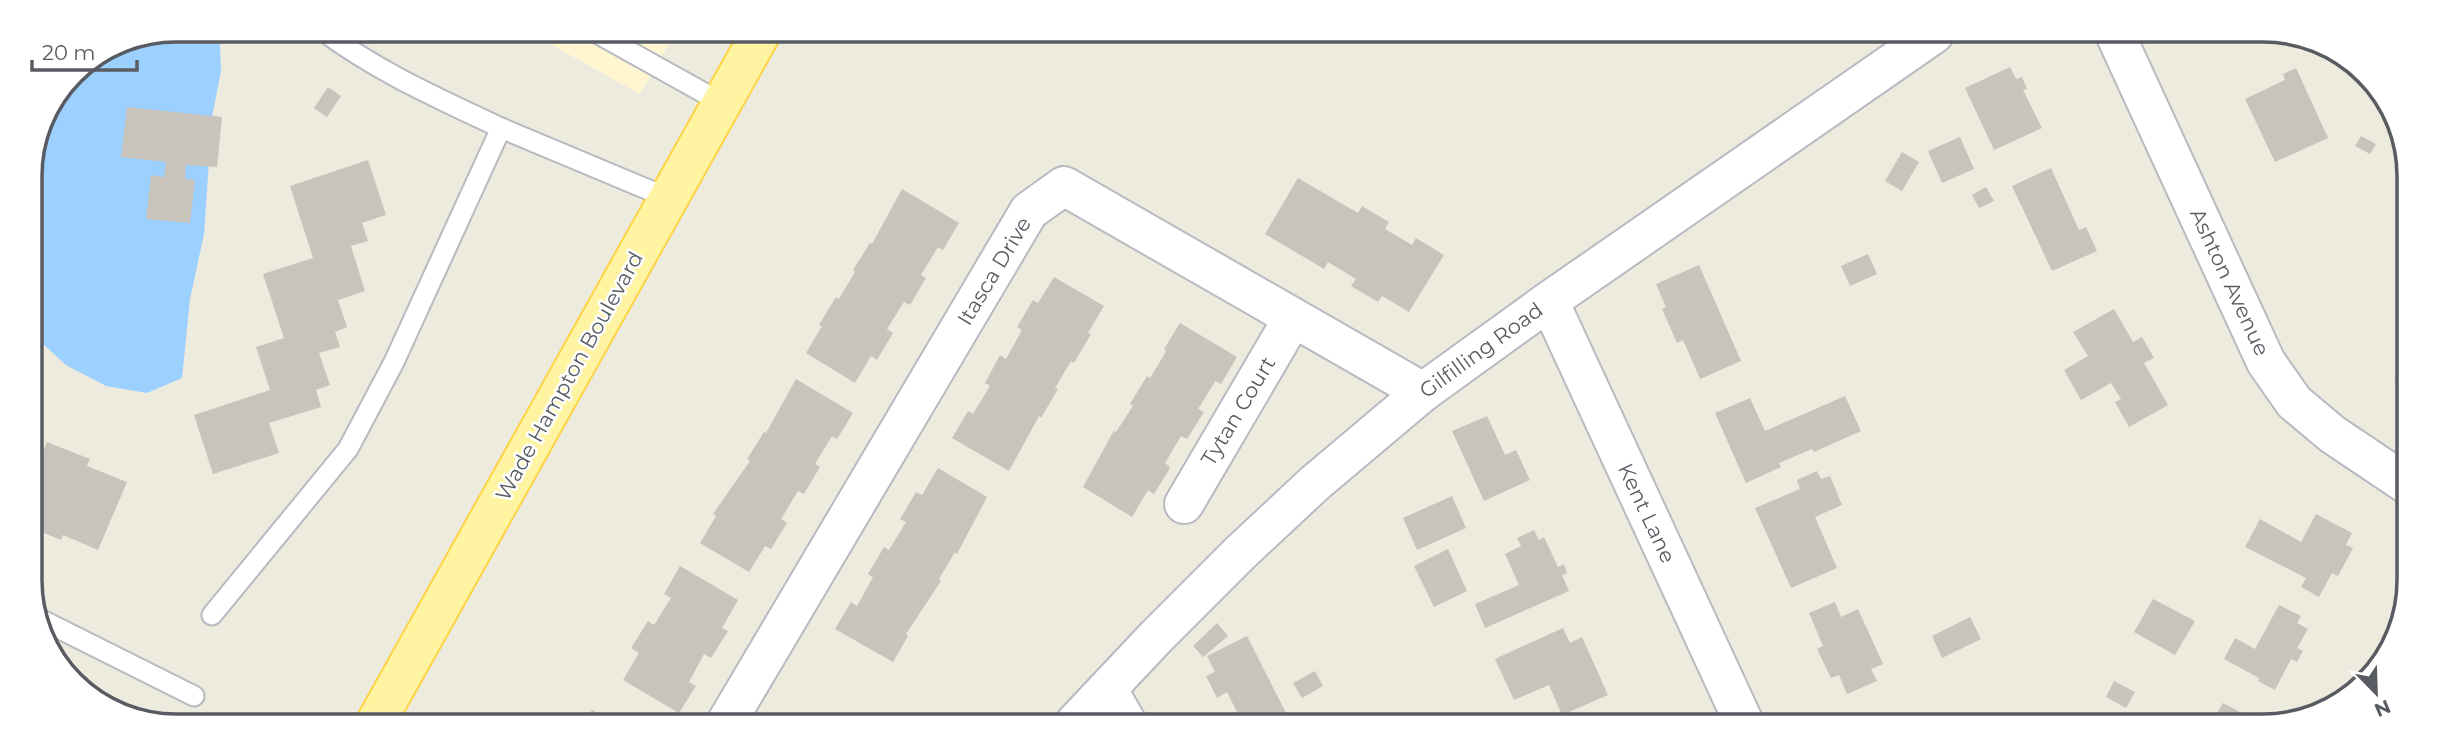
<svg xmlns="http://www.w3.org/2000/svg" width="2439" height="756" font-family="Montserrat,sans-serif">
	<style>
		.commercial { fill: #fff6d1 }
		.water { fill: #9cd0ff }
		.building { fill: #c8c4bc }
		.lines { fill: none; stroke-linecap: round; stroke-linejoin: round }
		.service-casing { stroke: #b7bac0; stroke-width: 23 }
		.minor-casing { stroke: #b7bac0; stroke-width: 42 }
		.primary-casing { stroke: #ffd346; stroke-width: 42 }
		.service { stroke: #fff; stroke-width: 19 }
		.minor { stroke: #fff; stroke-width: 38 }
		.primary { stroke: #fff4a1; stroke-width: 38 }
		.labels { text-anchor: middle; dominant-baseline: central; stroke-width: 5; stroke-linejoin: round; paint-order: stroke }
		.street-label { font-size: 21px; fill: #585c62; stroke: #fff }
		.rim { fill: none; stroke: #585c62; stroke-width: 3.5 }
	</style>
	<rect width="100%" height="100%" fill="#edeade"/>
	<path class="commercial" d="M527 31H676L640 94Z"/>
	<path class="water" d="M179 30 220 44 221 71 212 117 204 234 190 299 182 378 147 393 106 386 66 365 31 333 30 167 45 112 73 72 121 41Z"/>
	<g class="building">
		<path d="M2010 67 2016 79 2022 77 2027 89 2023 90 2042 128 1994 150 1965 88Z"/>
		<path d="M2296 68 2328 138 2275 162 2245 99 2285 80 2283 74Z"/>
		<path d="M328 87 341 96 327 117 314 108Z"/>
		<path d="M127 107 222 117 217 167 186 165 185 179 195 180 190 223 146 219 151 175 164 177 166 162 121 157Z"/>
		<path d="M2361 136 2376 144 2370 154 2355 146Z"/>
		<path d="M1960 137 1974 169 1942 183 1928 151Z"/>
		<path d="M1902 152 1919 162 1902 191 1885 181Z"/>
		<path d="M368 160 386 215 362 223 368 241 351 246 365 291 338 300 347 327 335 332 340 347 319 353 330 385 316 390 321 407 269 423 279 453 213 474 194 415 270 390 256 347 284 338 263 274 313 258 290 186Z"/>
		<path d="M2051 168 2079 230 2086 227 2097 251 2052 271 2012 186Z"/>
		<path d="M1298 178 1358 213 1362 206 1389 222 1385 229 1412 245 1416 238 1444 255 1409 312 1382 296 1378 302 1351 286 1356 279 1328 262 1324 269 1265 234Z"/>
		<path d="M1986 187 1994 201 1979 208 1972 195Z"/>
		<path d="M902 189 959 223 943 250 938 247 921 275 926 278 910 305 904 302 887 329 893 333 877 360 871 356 855 383 806 353 822 326 819 325 836 297 839 299 855 272 853 270 870 243 872 244Z"/>
		<path d="M1868 254 1877 274 1850 286 1841 266Z"/>
		<path d="M1699 265 1741 361 1700 379 1683 340 1677 343 1662 309 1666 307 1656 284Z"/>
		<path d="M1054 277 1104 306 1088 333 1091 334 1074 363 1071 361 1055 388 1058 389 1041 418 1039 416 1009 471 952 438 968 411 973 414 990 386 985 383 1000 355 1006 359 1022 330 1017 327 1033 300 1038 303Z"/>
		<path d="M2114 309 2133 342 2142 337 2154 358 2144 363 2168 405 2129 427 2115 402 2121 399 2111 383 2081 400 2064 370 2088 356 2073 332Z"/>
		<path d="M1180 323 1237 357 1221 384 1215 381 1213 385 1198 409 1204 412 1187 439 1181 436 1165 463 1170 467 1169 470 1154 494 1148 490 1132 517 1083 487 1112 434 1114 431 1116 432 1131 409 1133 406 1130 404 1147 376 1150 378 1164 355 1166 351 1164 349Z"/>
		<path d="M2406 358 2405 387 2394 382Z"/>
		<path d="M796 379 853 413 837 439 832 436 815 464 820 467 804 494 798 491 781 519 787 523 771 549 765 546 749 572 700 543 716 516 713 514 750 461 747 459 764 432 766 433Z"/>
		<path d="M1845 396 1861 431 1814 452 1812 449 1779 463 1781 467 1746 483 1715 413 1750 398 1765 431Z"/>
		<path d="M1487 416 1505 455 1516 450 1530 480 1484 501 1452 431Z"/>
		<path d="M47 442 90 459 87 466 127 482 98 550 63 535 61 540 32 528V444L44 449Z"/>
		<path d="M938 468 987 497 957 554 955 552 939 579 941 581 906 634 908 636 893 662 835 629 851 602 857 606 873 577 868 574 884 547 889 550 906 522 900 519 916 492 922 495Z"/>
		<path d="M1817 471 1821 479 1830 476 1842 505 1815 517 1837 568 1791 588 1755 508 1800 489 1797 480Z"/>
		<path d="M1452 496 1466 528 1417 550 1403 518Z"/>
		<path d="M2316 514 2352 533 2346 545 2353 548 2338 576 2332 573 2319 597 2301 587 2306 578 2245 547 2260 519 2301 542Z"/>
		<path d="M1534 530 1539 540 1544 537 1558 567 1564 564 1567 573 1562 575 1569 591 1485 628 1475 604 1519 585 1505 554 1521 546 1517 538Z"/>
		<path d="M1448 549 1467 591 1434 607 1414 566Z"/>
		<path d="M680 566 738 600 722 628 728 631 711 658 704 654 689 682 696 686 679 713 623 680 639 653 631 648 648 621 654 625 671 598 664 594Z"/>
		<path d="M2153 599 2195 621 2175 655 2134 632Z"/>
		<path d="M1835 602 1841 617 1858 609 1883 664 1871 669 1877 681 1847 694 1839 675 1831 678 1817 649 1823 646 1809 613Z"/>
		<path d="M2279 605 2301 616 2297 623 2308 629 2297 648 2303 651 2297 662 2291 659 2275 690 2258 681 2259 678 2224 659 2235 638 2255 649Z"/>
		<path d="M1970 617 1981 639 1942 658 1932 636Z"/>
		<path d="M1217 623 1228 636 1203 657 1193 646Z"/>
		<path d="M1563 628 1570 643 1582 637 1608 695 1562 715 1549 685 1514 700 1495 659Z"/>
		<path d="M1247 636 1286 713 1264 724H1243L1227 692 1217 698 1206 676 1215 672 1207 656Z"/>
		<path d="M1315 671 1323 686 1302 698 1293 683Z"/>
		<path d="M2114 681 2135 692 2126 708 2106 697Z"/>
		<path d="M2223 703 2257 721 2255 726H2210Z"/>
		<path d="M592 710 614 722H585Z"/>
		<path d="M1896 714 1902 725H1873Z"/>
	</g>
	<g class="lines">
		<g class="service-casing">
			<g id="service">
				<path d="M322 30C376 71 440 99 501 128"/>
				<path d="M593 31 722 103"/>
				<path d="M212 615 348 449 394 362 501 128 668 198"/>
				<path d="M38 618 194 696"/>
			</g>
		</g>
		<g class="minor-casing">
			<g id="minor">
				<path d="M2115 34 2266 362 2294 402 2332 434 2405 483"/>
				<path d="M1549 301 1745 725"/>
				<path d="M1184 504 1293 318"/>
				<path d="M1108 690 1127 723"/>
				<path d="M726 723 1029 211 1064 186 1423 392"/>
				<path d="M1075 723 1156 637 1240 553 1315 483 1423 392 1549 301 1934 34"/>
			</g>
		</g>
		<g class="primary-casing">
			<path id="primary" d="M376 722 762 31"/>
		</g>
		<use href="#service" class="service"/>
		<use href="#minor" class="minor"/>
		<use href="#primary" class="primary"/>
	</g>
	<g class="labels">
		<g class="street-label">
			<text transform="translate(994 271) rotate(-59)">Itasca Drive</text>
			<text transform="translate(2230 282) rotate(65)">Ashton Avenue</text>
			<text transform="translate(1481 350) rotate(-36)">Gilfilling Road</text>
			<text transform="translate(569 376) rotate(-61)">Wade Hampton Boulevard</text>
			<text transform="translate(1238 411) rotate(-59)">Tytan Court</text>
			<text transform="translate(1647 513) rotate(65)">Kent Lane</text>
		</g>
	</g>
	<path d="M0 0H2439V756H0ZM176 42H2263A134 134 0 0 1 2397 176V580A134 134 0 0 1 2263 714H176A134 134 0 0 1 42 580V176A134 134 0 0 1 176 42Z" fill="#fff" fill-rule="evenodd"/>
	<path class="rim" d="M176 42H2263A134 134 0 0 1 2397 176V580A134 134 0 0 1 2263 714H176A134 134 0 0 1 42 580V176A134 134 0 0 1 176 42Z"/>
	<g transform="translate(2376 693) rotate(157)" stroke="#ffffff" stroke-width="5" paint-order="stroke">
	<path d="M0-5L12 26L0 18L-12 26Z" fill="#585c62"/>
	<text y="-10" font-size="19" font-weight="bold" text-anchor="middle" fill="#585c62">N</text>
	</g>
	<path d="M32 60v10h105v-10" fill="none" stroke="#585c62" stroke-width="3.5"/>
	<text x="42" y="60" font-size="21" fill="#585c62" stroke="#ffffff" stroke-width="5" paint-order="stroke">20 m</text>
</svg>
